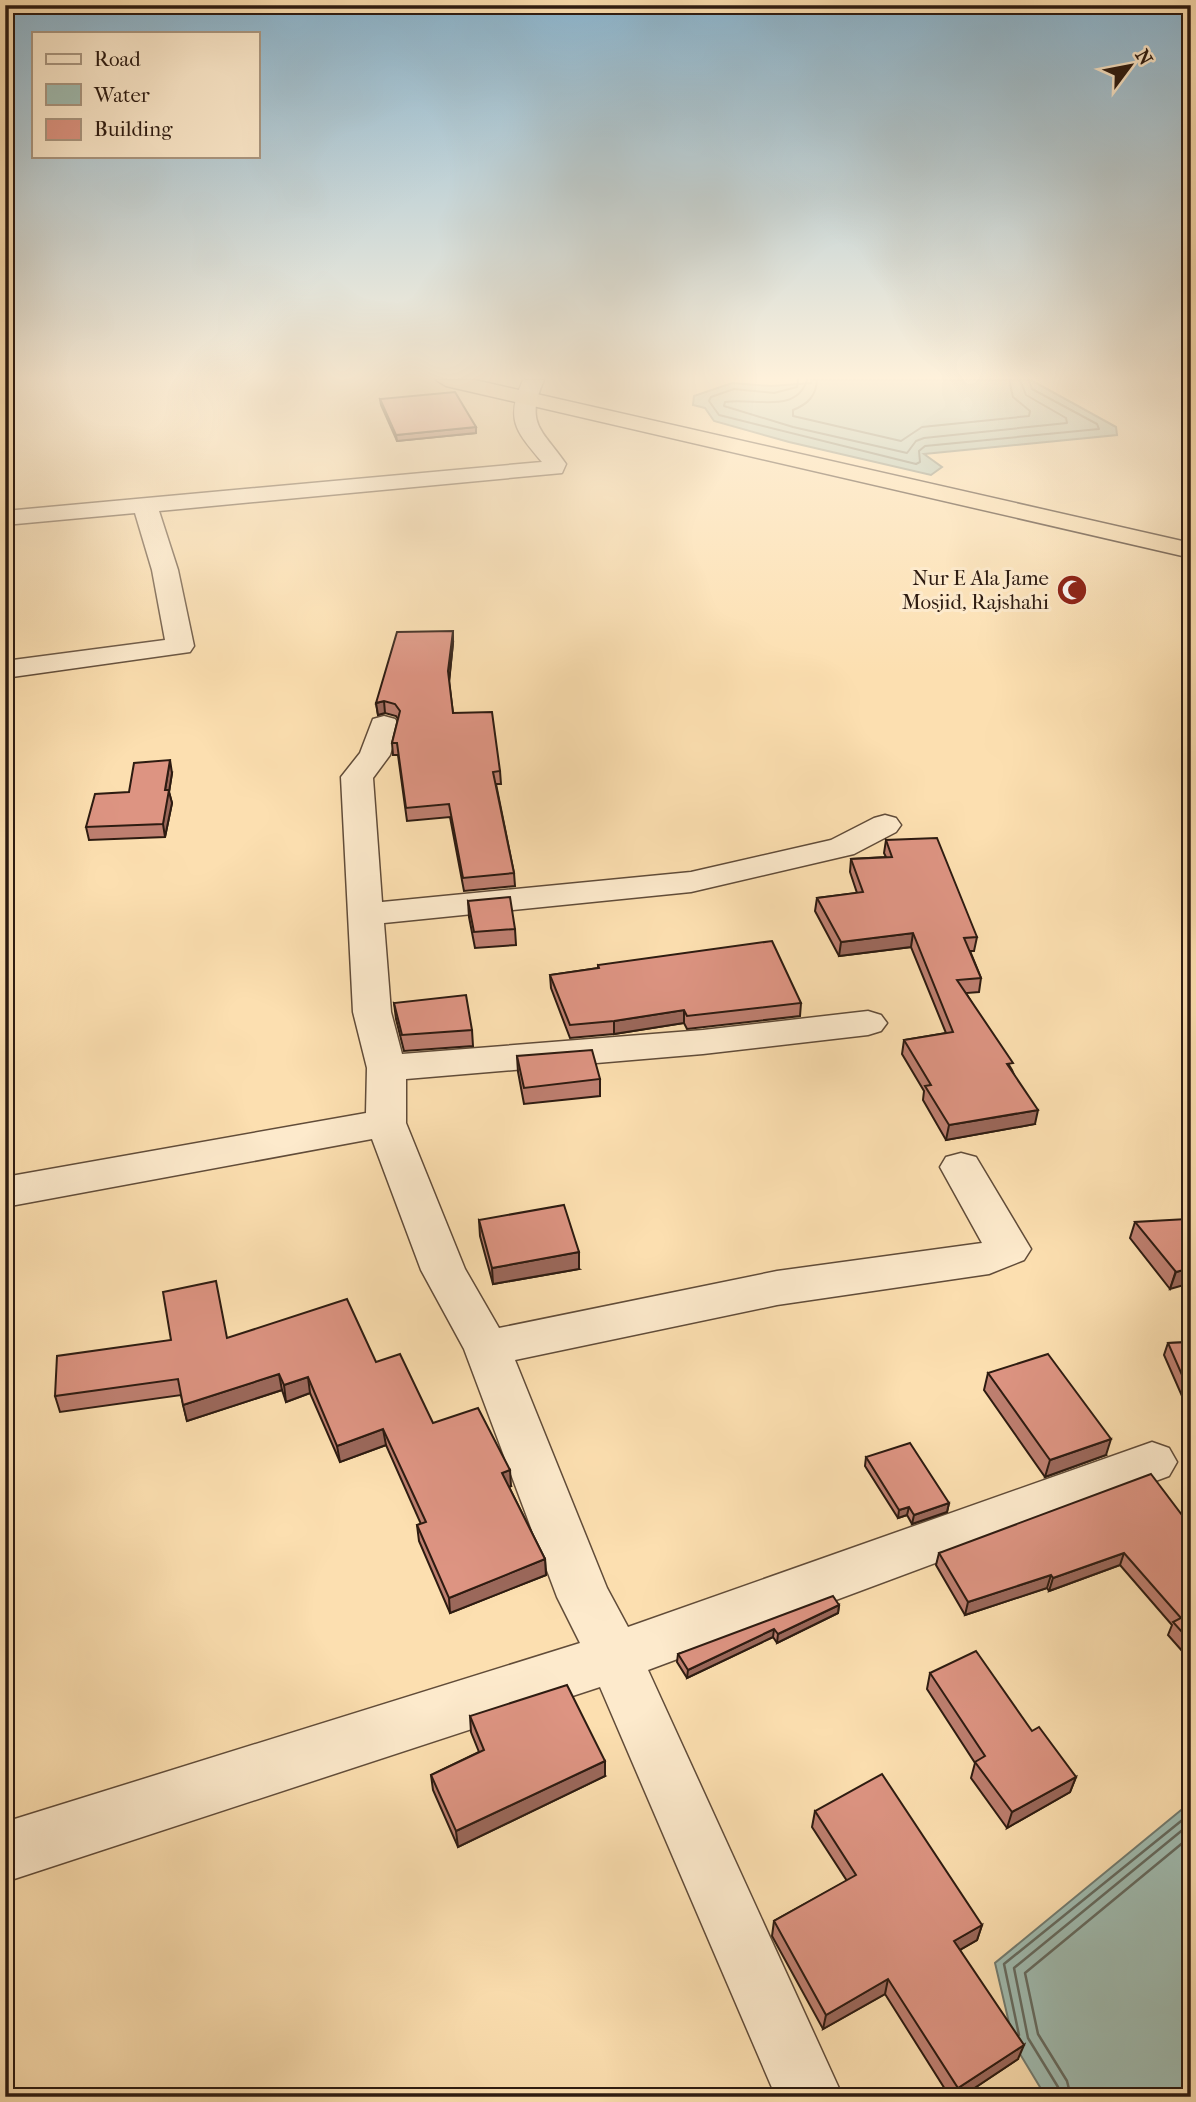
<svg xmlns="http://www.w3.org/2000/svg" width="1196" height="2102" font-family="'IM FELL French Canon',serif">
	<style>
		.water { fill: #a0bcb1; stroke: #727c71; stroke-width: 2 }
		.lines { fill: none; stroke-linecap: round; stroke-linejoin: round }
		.shore-far1 { stroke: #666c61; stroke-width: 2 }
		.shore { stroke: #666c61; stroke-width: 2.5 }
		.minor-casing { stroke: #614c39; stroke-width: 3 }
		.highway-casing { stroke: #2d1b11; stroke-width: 3 }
		.minor { fill: #fdeacc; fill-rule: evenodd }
		.highway { fill: #fcdfb0; fill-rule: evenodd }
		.wall { fill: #be7f70; stroke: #2d1b11; stroke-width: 2 }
		.shaded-wall { fill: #9b685b; stroke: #2d1b11; stroke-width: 2 }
		.building { fill: #dd9482; stroke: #2d1b11; stroke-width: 2 }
		.labels { text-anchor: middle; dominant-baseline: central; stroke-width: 6; stroke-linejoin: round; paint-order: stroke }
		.far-poi-label { font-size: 21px; fill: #2d1b11; stroke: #fdeacc; text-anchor: end }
	</style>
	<rect width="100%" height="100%" fill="#fcdfb0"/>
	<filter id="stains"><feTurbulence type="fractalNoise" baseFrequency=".00286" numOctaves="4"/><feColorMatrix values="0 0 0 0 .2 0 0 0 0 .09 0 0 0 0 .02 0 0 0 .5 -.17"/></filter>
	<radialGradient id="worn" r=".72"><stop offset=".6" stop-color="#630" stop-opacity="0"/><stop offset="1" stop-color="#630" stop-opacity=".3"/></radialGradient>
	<g class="water">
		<path d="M811 380H1031L1116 427 1117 435 924 454 942 467 931 475 789 442 714 421 705 408 693 405 694 396 732 383 771 386 811 383Z"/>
		<path d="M1186 1806H1191V2097H1046L1014 2044 995 1963Z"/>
	</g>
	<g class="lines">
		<g class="shore-far1">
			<path d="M798 380 797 387 774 393 734 389 711 397 709 401 719 415 916 464 920 462 919 451 925 446 1099 429 1097 424 1032 389 1029 380"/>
			<path d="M807 380C796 415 753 397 725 402L724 406 793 427 907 453 916 441 924 438 1067 423 1066 418 1026 395 1020 380"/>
			<path d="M817 380C816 396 808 404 793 410V416L901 441 922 427 1029 416 1030 411 1013 397 1009 380"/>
		</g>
		<g class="shore">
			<path d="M1019 2035 1004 1964 1191 1813"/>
			<path d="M1060 2097 1058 2087 1028 2038 1014 1968 1191 1823"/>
			<path d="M1071 2097 1067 2081 1038 2034 1025 1973 1191 1836"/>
		</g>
		<g class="minor-casing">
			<g id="minor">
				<path d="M523 380H544C524 425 543 430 566 464L562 473 159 511 178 570 194 646 190 652 5 678V661L165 640 152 570 135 513 5 525V511L542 462C516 431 505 420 523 380Z"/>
				<path d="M384 716 395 719 399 725 390 755 373 778 382 902 691 872 831 840 874 818 885 815 896 818 901 825 896 832 854 854 691 892 384 923 391 1012 402 1054 703 1030 868 1011 881 1015 887 1023 881 1031 868 1035 703 1054 406 1079V1123L465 1269 499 1328 777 1271 982 1243 940 1167 946 1157 961 1153 976 1157 1031 1249 1024 1260 989 1274 777 1305 515 1360 607 1588 628 1627 1152 1442 1169 1448 1177 1462 1169 1476 648 1670 843 2097H776L600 1687 5 1882V1822L580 1643 557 1597 464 1349 421 1270 372 1139 5 1207V1177L366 1113 367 1068 353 1012 341 777 360 753 373 719Z"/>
			</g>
		</g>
		<g class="highway-casing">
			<path id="highway" d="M436 380H475L1191 543V558L446 386Z"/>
		</g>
		<use href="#minor" class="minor"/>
		<use href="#highway" class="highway"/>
	</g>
	<g class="wall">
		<path d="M380 399 476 433 397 441 381 405Z"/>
		<path d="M453 643 449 681 453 713 500 771 501 784H496L514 873 515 886 464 891 450 817 407 821 398 755H393L392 743 398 719 396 716 385 713 378 715 376 703Z"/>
		<path d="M172 773 169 792 172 803 165 837 89 840 86 827 129 792Z"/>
		<path d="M886 840 977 937 974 951H970L981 978 979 992 966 993 1012 1070 1035 1124 946 1140 923 1100 924 1091 902 1054 904 1040 946 1033 911 947 839 956 815 911 817 898 857 893 850 872 851 859 886 857 884 853Z"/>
		<path d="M468 901 515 929 516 945 475 948 469 917Z"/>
		<path d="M598 965 801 1003 800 1016 687 1029 684 1023 614 1034 570 1038 551 988 550 975 598 968Z"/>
		<path d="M394 1003 472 1030 473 1046 404 1051 396 1019Z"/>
		<path d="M517 1056 600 1079V1096L524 1104 518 1072Z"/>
		<path d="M479 1220 579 1269 493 1284 480 1236Z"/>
		<path d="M1135 1222 1191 1224 1170 1289 1130 1238Z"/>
		<path d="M227 1338 376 1362 433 1423 511 1486 509 1487 545 1559 546 1575 450 1613 419 1541 417 1525 421 1524 386 1445 340 1462 310 1393 286 1402 282 1390 187 1421 181 1395 60 1412 55 1396Z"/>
		<path d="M1191 1342V1402L1185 1403 1164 1355 1168 1343Z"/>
		<path d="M988 1373 1106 1455 1045 1477 984 1390Z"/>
		<path d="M866 1457 949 1503 947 1512 912 1524 907 1515 898 1518 865 1466Z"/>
		<path d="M1191 1527V1661L1168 1635 1172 1625 1120 1565 1049 1591 1047 1588 965 1615 936 1565 939 1553Z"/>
		<path d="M839 1605 838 1613 777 1643 773 1637 687 1678 677 1662 678 1654Z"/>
		<path d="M930 1673 1032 1731 1076 1777 1070 1792 1007 1828 971 1778 975 1763 927 1689Z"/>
		<path d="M470 1716 605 1776 458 1847 433 1790 431 1775 479 1752 471 1732Z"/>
		<path d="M815 1811 982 1925 977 1940 960 1950 1018 2059 961 2097H950L885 1994 823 2029 772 1936 774 1921 847 1881 812 1827Z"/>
	</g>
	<g class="shaded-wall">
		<path d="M476 427V433L397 441 396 435Z"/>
		<path d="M453 631V643L449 683 448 671Z"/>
		<path d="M384 701 385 713 378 715 376 703Z"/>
		<path d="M170 760 172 773 169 792 172 803 165 837 163 824 165 790Z"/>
		<path d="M913 933 911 947 839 956 841 942Z"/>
		<path d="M684 1010V1023L614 1034V1021Z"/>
		<path d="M1038 1110 1035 1124 946 1140 949 1125Z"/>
		<path d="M579 1252V1269L493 1284 492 1268Z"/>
		<path d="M1191 1268V1283L1170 1289 1176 1272Z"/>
		<path d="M279 1374 282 1390 187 1421 183 1405Z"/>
		<path d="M308 1377 310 1393 286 1402 284 1385Z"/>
		<path d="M383 1429 386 1445 340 1462 337 1446Z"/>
		<path d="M1111 1439 1106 1455 1045 1477 1050 1460Z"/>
		<path d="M510 1470 511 1486 503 1489 502 1473Z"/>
		<path d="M949 1503 947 1512 912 1524 914 1515Z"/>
		<path d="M909 1507 907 1515 898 1518 899 1510Z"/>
		<path d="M1124 1553 1120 1565 1049 1591 1053 1578Z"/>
		<path d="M545 1559 546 1575 450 1613 449 1598Z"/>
		<path d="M1051 1575 1047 1588 965 1615 968 1602Z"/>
		<path d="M839 1605 838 1613 777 1643 778 1634Z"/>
		<path d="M774 1629 773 1637 687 1678 688 1670Z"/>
		<path d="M605 1761V1776L458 1847 456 1831Z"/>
		<path d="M1076 1777 1070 1792 1007 1828 1012 1812Z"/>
		<path d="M982 1925 977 1940 949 1956 954 1941Z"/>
		<path d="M888 1979 885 1994 823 2029 826 2015Z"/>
		<path d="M1024 2045 1018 2059 961 2097H955L958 2088Z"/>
	</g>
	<g class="building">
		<path d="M455 392 476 427 396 435 380 399Z"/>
		<path d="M453 631 448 671 453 713 492 712 500 771 493 772 514 873 463 878 449 804 406 808 397 743H392L400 711 395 704 384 701 376 703 397 632Z"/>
		<path d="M170 760 165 790H169L163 824 86 827 95 794 129 792 134 763Z"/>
		<path d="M937 838 977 937 964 938 981 978 957 980 1013 1063 1007 1064 1038 1110 949 1125 925 1086 931 1085 904 1040 953 1032 913 933 841 942 817 898 863 892 851 859 892 857 886 840Z"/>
		<path d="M510 897 515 929 474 932 468 901Z"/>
		<path d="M772 941 801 1003 687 1016 684 1010 614 1021 570 1025 550 975 599 968 598 965Z"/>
		<path d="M466 995 472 1030 402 1035 394 1003Z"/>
		<path d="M592 1050 600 1079 524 1088 517 1056Z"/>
		<path d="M564 1205 579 1252 492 1268 479 1220Z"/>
		<path d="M1187 1219 1191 1224V1268L1176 1272 1135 1222Z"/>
		<path d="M216 1281 227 1338 347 1299 376 1362 400 1354 433 1423 478 1408 510 1470 502 1473 545 1559 449 1598 417 1525 426 1522 383 1429 337 1446 308 1377 284 1385 279 1374 183 1405 178 1379 55 1396 57 1356 171 1340 163 1292Z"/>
		<path d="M1191 1342V1391H1189L1168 1343Z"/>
		<path d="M1048 1354 1111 1439 1050 1460 988 1373Z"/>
		<path d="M910 1443 949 1503 914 1515 909 1507 899 1510 866 1457Z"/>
		<path d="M1151 1474 1191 1527V1642L1173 1622 1181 1618 1124 1553 1053 1578 1051 1575 968 1602 939 1553Z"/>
		<path d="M833 1596 839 1605 778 1634 774 1629 688 1670 678 1654Z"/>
		<path d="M976 1651 1032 1731 1039 1727 1076 1777 1012 1812 975 1762 985 1756 930 1673Z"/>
		<path d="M567 1685 605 1761 456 1831 431 1775 484 1750 470 1716Z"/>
		<path d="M882 1774 982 1925 954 1941 1024 2045 958 2088 888 1979 826 2015 774 1921 856 1875 815 1811Z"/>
	</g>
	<linearGradient id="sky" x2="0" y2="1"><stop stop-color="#8bb7d2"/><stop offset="0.56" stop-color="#fef1db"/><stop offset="1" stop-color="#fef1db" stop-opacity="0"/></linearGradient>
	<rect width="1196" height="675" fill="url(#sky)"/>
	<defs>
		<g id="mosque-disc" transform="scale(1.575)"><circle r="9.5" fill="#8f2418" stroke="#fdeacc"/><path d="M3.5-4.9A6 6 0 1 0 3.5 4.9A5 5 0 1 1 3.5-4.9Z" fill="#fff"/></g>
	</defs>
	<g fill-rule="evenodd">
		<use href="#mosque-disc" x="1072" y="590"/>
	</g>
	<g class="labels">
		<g class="far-poi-label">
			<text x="1049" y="578">Nur E Ala Jame<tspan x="1049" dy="24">Mosjid, Rajshahi</tspan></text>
		</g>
	</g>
	<rect width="1196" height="2102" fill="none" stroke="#fcdfb0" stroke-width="28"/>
	<rect x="7" y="7" width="1182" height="2088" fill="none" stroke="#2d1b11" stroke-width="3.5"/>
	<rect x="14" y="14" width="1168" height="2074" fill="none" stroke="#2d1b11" stroke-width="2"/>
	<rect x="32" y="32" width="228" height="126" fill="#fdeacc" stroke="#aa9781" stroke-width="2"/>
	<rect x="46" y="54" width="35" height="10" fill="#fdeacc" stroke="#aa9781" stroke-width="2"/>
	<text x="94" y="66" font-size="21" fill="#2d1b11">Road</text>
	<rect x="46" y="84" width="35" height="21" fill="#a0bcb1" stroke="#aa9781" stroke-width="2"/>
	<text x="94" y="102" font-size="21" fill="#2d1b11">Water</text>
	<rect x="46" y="119" width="35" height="21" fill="#dd9482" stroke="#aa9781" stroke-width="2"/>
	<text x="94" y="136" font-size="21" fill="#2d1b11">Building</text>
	<g transform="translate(1130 66) rotate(58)" stroke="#fdeacc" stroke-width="5" paint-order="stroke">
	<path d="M0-5L12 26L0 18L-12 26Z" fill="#2d1b11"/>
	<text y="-10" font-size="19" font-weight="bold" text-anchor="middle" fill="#2d1b11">N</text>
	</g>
	<rect width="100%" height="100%" filter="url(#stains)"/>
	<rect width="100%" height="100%" fill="url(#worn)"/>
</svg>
